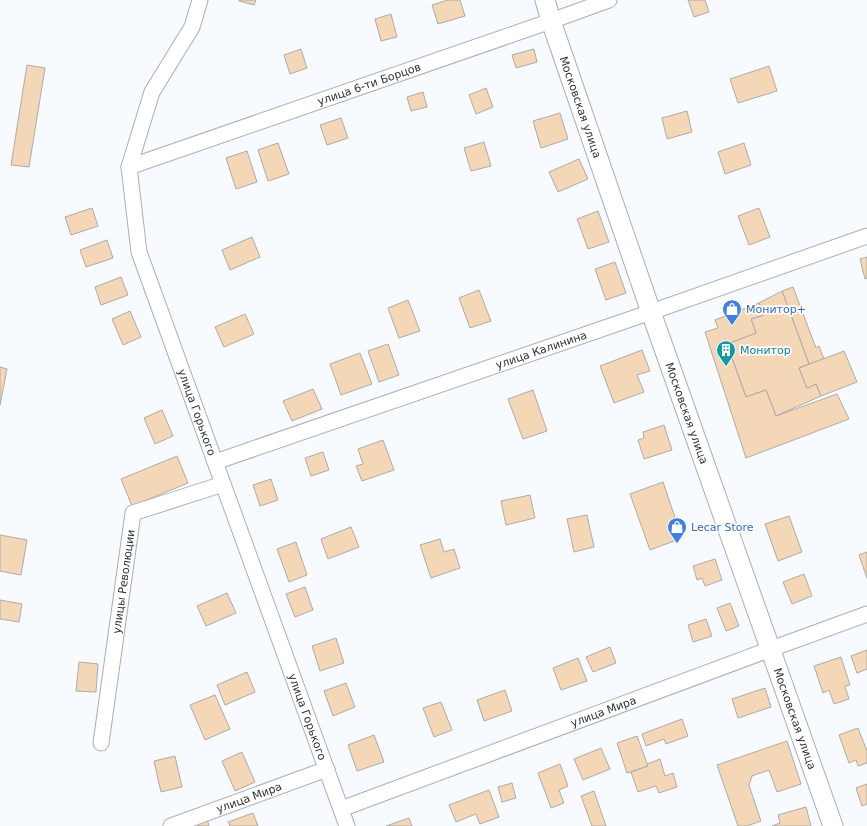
<svg xmlns="http://www.w3.org/2000/svg" width="867" height="826" font-family="'DejaVu Sans',sans-serif">
	<style>
		.building { fill: #f3d7b7; stroke: #afaba6 }
		.lines { fill: none; stroke-linecap: round; stroke-linejoin: round }
		.minor-casing { stroke: #abafb4; stroke-width: 17 }
		.tertiary-casing { stroke: #abafb4; stroke-width: 21 }
		.minor { stroke: #fff; stroke-width: 15 }
		.tertiary { stroke: #fff; stroke-width: 19 }
		.labels { text-anchor: middle; dominant-baseline: central; stroke-width: 3.5; stroke-linejoin: round; paint-order: stroke }
		.street-label { font-size: 11px; fill: #2f3032; stroke: #fff }
		.shop-label { font-size: 11px; fill: #366cbe; stroke: #fff; text-anchor: start }
		.culture-label { font-size: 11px; fill: #0d838f; stroke: #fff; text-anchor: start }
	</style>
	<rect width="100%" height="100%" fill="#f7fafe"/>
	<g class="building">
		<path d="M239 0H256L254 5 239 1Z"/>
		<path d="M448 0H460L465 16 438 24 432 5Z"/>
		<path d="M688 0H705L709 12 694 17Z"/>
		<path d="M391 14 397 37 381 41 375 19Z"/>
		<path d="M301 49 307 68 290 74 284 55Z"/>
		<path d="M534 49 537 62 516 68 512 55Z"/>
		<path d="M27 65 45 68 29 167 11 165Z"/>
		<path d="M769 66 777 91 738 103 730 79Z"/>
		<path d="M486 88 493 107 476 114 469 95Z"/>
		<path d="M423 92 427 107 411 111 407 97Z"/>
		<path d="M687 111 692 132 667 139 662 118Z"/>
		<path d="M560 113 568 139 541 148 533 121Z"/>
		<path d="M341 118 348 138 327 145 320 125Z"/>
		<path d="M484 142 491 166 471 171 464 148Z"/>
		<path d="M278 143 289 174 268 181 258 150Z"/>
		<path d="M744 143 751 165 725 174 718 152Z"/>
		<path d="M247 151 257 182 236 189 226 158Z"/>
		<path d="M579 159 588 179 558 192 549 172Z"/>
		<path d="M92 208 98 226 71 235 65 217Z"/>
		<path d="M759 208 770 237 749 245 738 216Z"/>
		<path d="M598 211 609 242 588 249 577 219Z"/>
		<path d="M252 237 260 257 230 270 222 250Z"/>
		<path d="M107 240 113 258 86 267 80 250Z"/>
		<path d="M867 257V278L865 279 860 259Z"/>
		<path d="M615 262 626 293 606 300 595 269Z"/>
		<path d="M121 277 128 295 101 305 95 287Z"/>
		<path d="M793 287 816 348 819 346 824 359 809 364 782 291Z"/>
		<path d="M479 290 491 321 470 328 459 298Z"/>
		<path d="M782 291 809 364 799 368 807 388 816 384 821 396 776 416 766 390 746 397 727 344 756 333 751 319 764 315 759 303Z"/>
		<path d="M408 300 420 331 399 338 388 308Z"/>
		<path d="M759 303 764 315 751 319 756 333 727 344 746 397 766 390 776 416 837 394 849 419 746 458 705 332 718 328 715 320Z"/>
		<path d="M130 311 141 337 123 345 112 319Z"/>
		<path d="M245 314 254 334 224 347 215 327Z"/>
		<path d="M388 344 399 375 379 382 368 351Z"/>
		<path d="M642 350 650 371 637 375 644 392 614 403 600 366Z"/>
		<path d="M844 351 857 382 821 396 816 384 807 388 799 368Z"/>
		<path d="M360 353 372 384 341 395 330 364Z"/>
		<path d="M0 367 7 369 0 405Z"/>
		<path d="M313 389 322 409 292 421 283 401Z"/>
		<path d="M533 390 547 431 523 439 508 399Z"/>
		<path d="M162 410 173 436 155 444 144 418Z"/>
		<path d="M664 425 672 450 644 459 638 440 644 438 643 432Z"/>
		<path d="M383 440 394 470 362 481 356 466 363 464 358 449Z"/>
		<path d="M323 452 329 470 311 476 305 458Z"/>
		<path d="M177 456 188 483 132 506 121 479Z"/>
		<path d="M271 479 278 500 260 506 253 485Z"/>
		<path d="M663 482 682 538 650 550 630 494Z"/>
		<path d="M530 495 535 518 506 525 501 501Z"/>
		<path d="M587 515 594 547 574 552 567 519Z"/>
		<path d="M789 516 802 552 778 561 765 524Z"/>
		<path d="M351 527 359 547 328 559 321 539Z"/>
		<path d="M0 535 27 540 21 575 0 571Z"/>
		<path d="M440 539 444 552 454 549 460 568 431 578 420 545Z"/>
		<path d="M296 542 307 575 289 582 277 549Z"/>
		<path d="M867 552V578L859 555Z"/>
		<path d="M715 559 722 580 705 586 702 578 697 580 693 566Z"/>
		<path d="M804 574 812 596 792 604 783 582Z"/>
		<path d="M305 587 313 610 295 617 286 594Z"/>
		<path d="M227 593 236 613 206 626 197 606Z"/>
		<path d="M0 600 22 604 19 622 0 619Z"/>
		<path d="M730 603 739 626 726 631 717 608Z"/>
		<path d="M706 619 712 636 693 642 688 625Z"/>
		<path d="M336 638 344 663 320 671 312 646Z"/>
		<path d="M610 647 616 663 593 672 586 657Z"/>
		<path d="M867 650V669L857 673 851 656Z"/>
		<path d="M841 657 850 685 845 686 849 699 834 704 829 690 823 693 814 666Z"/>
		<path d="M578 658 587 681 561 690 553 668Z"/>
		<path d="M79 662 98 664 96 692 76 691Z"/>
		<path d="M247 672 255 692 225 705 217 685Z"/>
		<path d="M346 683 355 707 333 716 324 691Z"/>
		<path d="M765 688 771 707 738 718 732 699Z"/>
		<path d="M505 690 512 711 484 721 477 700Z"/>
		<path d="M215 695 230 729 205 740 190 705Z"/>
		<path d="M441 702 452 730 434 737 423 708Z"/>
		<path d="M682 719 688 736 666 744 664 739 646 746 642 734Z"/>
		<path d="M858 728 867 751V763L858 766 856 760 849 763 839 735Z"/>
		<path d="M374 735 384 762 357 771 348 745Z"/>
		<path d="M637 736 648 766 627 773 617 743Z"/>
		<path d="M787 741 801 784 777 792 769 770 752 776 749 785 761 821 747 826H738L717 765Z"/>
		<path d="M601 748 610 769 583 780 574 759Z"/>
		<path d="M242 752 255 782 235 791 222 761Z"/>
		<path d="M175 756 182 787 161 792 154 761Z"/>
		<path d="M660 759 665 776 673 773 677 787 659 793 656 786 638 792 631 772 648 766 647 764Z"/>
		<path d="M560 764 568 786 559 790 564 803 551 808 538 773Z"/>
		<path d="M512 783 516 798 502 802 498 787Z"/>
		<path d="M867 784V804L862 806 856 788Z"/>
		<path d="M489 790 499 817 480 824 476 814 456 822 449 805Z"/>
		<path d="M594 791 606 826H592L581 796Z"/>
		<path d="M806 807 811 826H772L780 823 778 815Z"/>
		<path d="M253 813 258 826H230L228 822Z"/>
		<path d="M207 818 209 826H198L197 822Z"/>
		<path d="M409 818 412 826H386Z"/>
	</g>
	<g class="lines">
		<g class="minor-casing">
			<g id="minor">
				<path id="s1" d="M200 0 192 27 152 92 129 167 139 252 347 826"/>
				<path id="s2" d="M129 167 551 21 609 0"/>
				<path id="s3" d="M215 462 651 312 867 236"/>
				<path id="s4" d="M101 743 133 513 223 484"/>
				<path id="s5" d="M341 809 771 649 867 614"/>
				<path id="s6" d="M171 826 327 769"/>
			</g>
		</g>
		<g class="tertiary-casing">
			<g id="tertiary">
				<path id="s7" d="M545 0 551 21 651 312 833 826"/>
			</g>
		</g>
		<use href="#minor" class="minor"/>
		<use href="#tertiary" class="tertiary"/>
	</g>
	<defs>
		<g id="shop-pin" transform="scale(1)"><path d="M0 17L-7.5 6A9.5 9.5 0 1 1 7.5 6Z" fill="#3f7fe0" stroke="#fff"/><path d="M-5-2.5h2.3a2.7 3.5 0 0 1 5.4 0H5L5.5 6h-11ZM-1.5-2.5h3a1.5 2.3 0 0 0-3 0Z" fill="#fff"/></g>
		<g id="building-pin" transform="scale(1)"><path d="M0 17L-7.5 6A9.5 9.5 0 1 1 7.5 6Z" fill="#0f9aa8" stroke="#fff"/><path d="M-4-6H4V6H1V3H-1V6H-4ZM-2.5-4.3h1.7v1.8h-1.7ZM.8-4.3h1.7v1.8H.8ZM-2.5-1h1.7V.8h-1.7ZM.8-1h1.7V.8H.8Z" fill="#fff"/></g>
	</defs>
	<g fill-rule="evenodd">
		<use href="#shop-pin" x="732" y="309"/>
		<use href="#building-pin" x="726" y="350"/>
		<use href="#shop-pin" x="677" y="527"/>
	</g>
	<g class="labels">
		<g class="street-label">
			<text stroke="none"><textPath href="#s2" startOffset="254">улица 6-ти Борцов</textPath></text>
			<text stroke="none"><textPath href="#s7" startOffset="113">Московская улица</textPath></text>
			<text stroke="none"><textPath href="#s3" startOffset="345">улица Калинина</textPath></text>
			<text stroke="none"><textPath href="#s1" startOffset="439">улица Горького</textPath></text>
			<text stroke="none"><textPath href="#s7" startOffset="437">Московская улица</textPath></text>
			<text stroke="none"><textPath href="#s4" startOffset="163">улицы Революции</textPath></text>
			<text stroke="none"><textPath href="#s5" startOffset="280">улица Мира</textPath></text>
			<text stroke="none"><textPath href="#s1" startOffset="763">улица Горького</textPath></text>
			<text stroke="none"><textPath href="#s7" startOffset="761">Московская улица</textPath></text>
			<text stroke="none"><textPath href="#s6" startOffset="83">улица Мира</textPath></text>
		</g>
		<g class="shop-label">
			<text x="746" y="309">Монитор+</text>
			<text x="691" y="527">Lecar Store</text>
		</g>
		<g class="culture-label">
			<text x="740" y="350">Монитор</text>
		</g>
	</g>
</svg>
